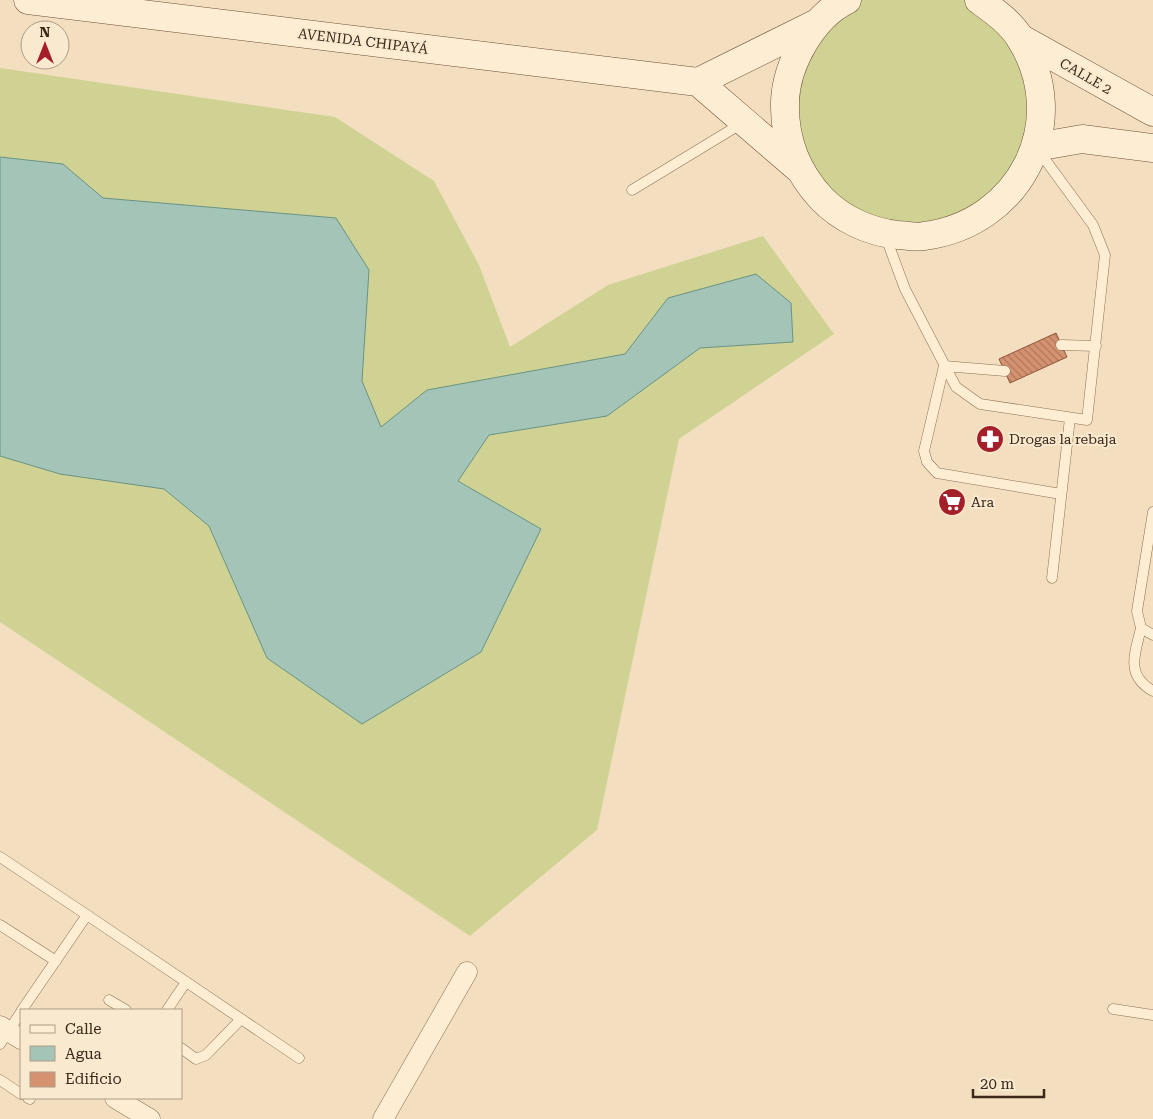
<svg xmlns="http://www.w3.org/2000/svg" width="1153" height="1119" font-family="'Roboto Serif',serif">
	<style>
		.grass { fill: #cfd292 }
		.water { fill: #a3c4b7; stroke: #699385 }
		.building { fill: url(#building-back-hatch); stroke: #8f5438 }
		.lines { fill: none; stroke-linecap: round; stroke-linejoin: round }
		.lane-casing { stroke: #8d6f55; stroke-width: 11 }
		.street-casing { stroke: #8d6f55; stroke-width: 21 }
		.secondary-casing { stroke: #6f4f38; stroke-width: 29 }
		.lane { stroke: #fcedd3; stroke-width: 10 }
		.street { stroke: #fcedd3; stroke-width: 20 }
		.secondary { stroke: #fcedd3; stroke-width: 28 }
		.labels { text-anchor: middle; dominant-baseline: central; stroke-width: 4; stroke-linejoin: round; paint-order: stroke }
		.street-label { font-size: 14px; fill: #3b281b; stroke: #f9eacf }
		.poi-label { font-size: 14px; fill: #3b281b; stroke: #f9eacf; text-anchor: start }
	</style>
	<defs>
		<pattern id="building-back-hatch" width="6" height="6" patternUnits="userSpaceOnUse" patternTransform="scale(1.25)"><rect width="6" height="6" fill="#d59271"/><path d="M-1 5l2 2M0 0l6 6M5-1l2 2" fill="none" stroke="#ae775c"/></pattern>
	</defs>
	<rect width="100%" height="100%" fill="#f3dfbf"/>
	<g class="grass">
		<path d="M847 0H979L1036 72 1019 181 923 237 826 203 785 93Z"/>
		<path d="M0 68 335 117 434 181 479 265 510 347 608 285 763 236 834 334 679 439 597 830 470 936 0 622Z"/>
	</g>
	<path class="water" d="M0 157 63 164 103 198 336 218 369 270 362 381 381 427 427 390 625 354 668 298 756 274 791 303 793 342 700 348 607 416 489 435 458 481 541 529 481 652 362 724 267 658 209 526 164 489 60 474 0 456Z"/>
	<path class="building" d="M1056 333 1067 357 1010 383 999 359Z"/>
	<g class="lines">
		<g class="lane-casing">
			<g id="lane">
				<path d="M632 190 744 122"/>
				<path d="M885 235 905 289 956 387 980 404 1087 420 1105 255 1093 225 1038 150"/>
				<path d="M1061 345 1096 346"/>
				<path d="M1005 371 944 366 924 451 927 462 937 473 1061 494"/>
				<path d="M1153 512 1137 611 1141 628 1153 635"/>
				<path d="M1052 578 1070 418"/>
				<path d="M1141 628C1135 654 1125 675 1153 691"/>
				<path d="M0 857 87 915"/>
				<path d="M0 925 56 961"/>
				<path d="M109 1000 126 1010"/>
				<path d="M1113 1009 1153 1015"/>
				<path d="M22 1010 87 915 299 1058"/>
				<path d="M167 1010 186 982"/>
				<path d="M0 1044 21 1012"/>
				<path d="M181 1048 196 1059 206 1055 241 1019"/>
				<path d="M0 1080 21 1094"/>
				<path d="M28 1098 30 1099"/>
			</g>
		</g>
		<g class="street-casing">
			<g id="street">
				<path d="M0 1026 21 1039"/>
				<path d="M115 1098 150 1119"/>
				<path d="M383 1119 467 972"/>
			</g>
		</g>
		<g class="secondary-casing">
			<g id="secondary">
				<path d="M28 0 698 82 799 169"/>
				<path d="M847 0C812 17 786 65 785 102 784 139 796 171 821 198 841 219 869 232 898 235 906 235 916 238 924 236 1020 224 1073 122 1020 38 1010 22 994 11 979 0"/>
				<path d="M1020 38 1153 112"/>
				<path d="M698 82 817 23"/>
				<path d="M1036 147 1082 139 1153 148"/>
			</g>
		</g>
		<use href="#lane" class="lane"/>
		<use href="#street" class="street"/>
		<use href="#secondary" class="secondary"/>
	</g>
	<defs>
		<g id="pharmacy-disc" transform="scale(1.4375)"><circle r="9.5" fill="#a31f2a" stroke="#f9eacf"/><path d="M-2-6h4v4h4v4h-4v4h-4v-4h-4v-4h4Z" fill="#fff"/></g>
		<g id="supermarket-disc" transform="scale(1.4375)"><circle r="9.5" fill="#a31f2a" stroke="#f9eacf"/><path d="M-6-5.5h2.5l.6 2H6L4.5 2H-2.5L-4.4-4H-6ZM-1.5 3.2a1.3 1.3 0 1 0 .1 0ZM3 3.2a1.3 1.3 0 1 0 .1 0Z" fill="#fff"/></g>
	</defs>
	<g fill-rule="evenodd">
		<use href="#pharmacy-disc" x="990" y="439"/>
		<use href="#supermarket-disc" x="952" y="502"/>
	</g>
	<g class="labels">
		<g class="street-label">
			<text transform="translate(363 41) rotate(7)">AVENIDA CHIPAYÁ</text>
			<text transform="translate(1086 76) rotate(30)">CALLE 2</text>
		</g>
		<g class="poi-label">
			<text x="1009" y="439">Drogas la rebaja</text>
			<text x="971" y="502">Ara</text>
		</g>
	</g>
	<rect x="20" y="1009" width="162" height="90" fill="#f9eacf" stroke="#ad9c87"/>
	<rect x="30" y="1025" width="25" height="8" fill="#fcedd3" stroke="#ad9c87"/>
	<text x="65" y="1034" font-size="15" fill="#3b281b">Calle</text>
	<rect x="30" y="1046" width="25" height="15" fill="#a3c4b7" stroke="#ad9c87"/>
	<text x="65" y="1059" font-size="15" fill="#3b281b">Agua</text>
	<rect x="30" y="1072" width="25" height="15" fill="#d59271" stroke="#ad9c87"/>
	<text x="65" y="1084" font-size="15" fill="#3b281b">Edificio</text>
	<g transform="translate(45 45)"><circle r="24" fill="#f9eacf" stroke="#ad9c87"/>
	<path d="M0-4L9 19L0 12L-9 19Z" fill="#a31f2a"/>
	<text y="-8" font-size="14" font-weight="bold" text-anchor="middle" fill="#3b281b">N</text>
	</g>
	<path d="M973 1089v8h71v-8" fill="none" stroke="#3b281b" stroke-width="2.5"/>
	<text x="980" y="1089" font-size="15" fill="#3b281b" stroke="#f9eacf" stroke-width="4" paint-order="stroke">20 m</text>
</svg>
